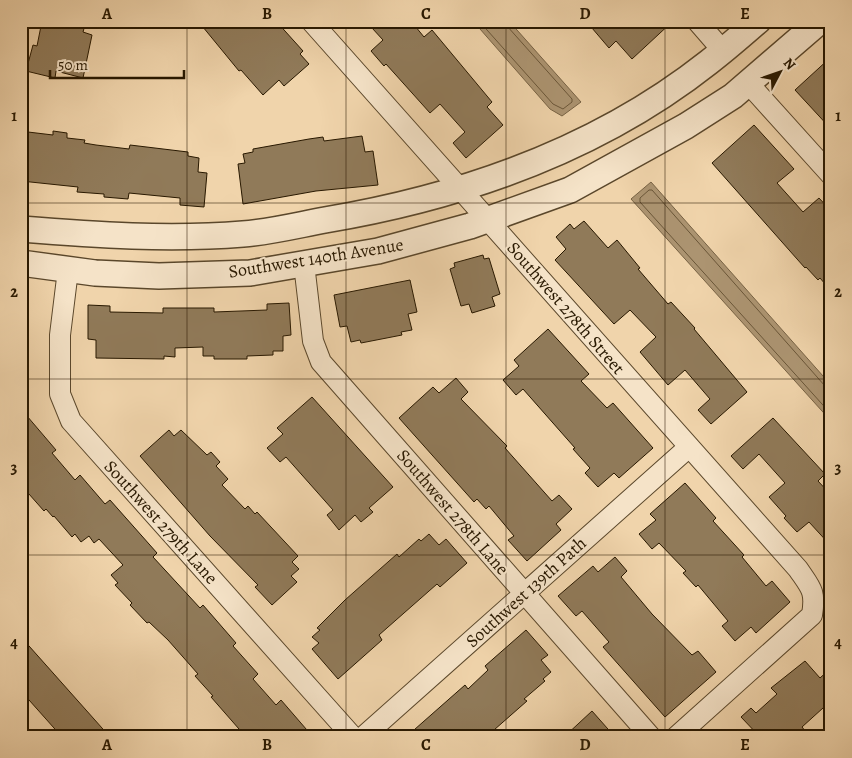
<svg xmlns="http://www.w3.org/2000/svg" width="852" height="758" font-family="Alegreya,serif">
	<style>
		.water { fill: #ac9471; stroke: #776244 }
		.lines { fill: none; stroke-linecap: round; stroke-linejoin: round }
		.shore { stroke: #6a5638; stroke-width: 1 }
		.building { fill: #907a59; stroke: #281800 }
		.minor-casing { stroke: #5a472b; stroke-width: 22 }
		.tertiary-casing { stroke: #5a472b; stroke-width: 28 }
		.minor { stroke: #f5e3c8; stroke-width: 20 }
		.tertiary { stroke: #f5e3c8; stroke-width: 25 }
		.grid { fill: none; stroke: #281800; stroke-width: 1; stroke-opacity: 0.55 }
		.labels { text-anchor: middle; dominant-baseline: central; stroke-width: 4; stroke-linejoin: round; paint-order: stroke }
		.street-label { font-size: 18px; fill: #281800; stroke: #f5e3c8 }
		.neatline { fill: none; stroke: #281800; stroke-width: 2 }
		.grid-label { font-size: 16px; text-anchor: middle; font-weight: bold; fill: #281800 }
	</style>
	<rect width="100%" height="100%" fill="#f0d4ab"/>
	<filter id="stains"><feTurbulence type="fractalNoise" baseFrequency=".004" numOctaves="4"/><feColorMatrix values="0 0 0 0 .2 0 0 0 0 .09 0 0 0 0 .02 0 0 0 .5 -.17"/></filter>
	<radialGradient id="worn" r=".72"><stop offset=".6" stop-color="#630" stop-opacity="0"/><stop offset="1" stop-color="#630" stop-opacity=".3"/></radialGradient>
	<g class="water">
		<path d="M473 21H509L581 102 562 116 550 109Z"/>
		<path d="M651 182 831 385V421L631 199Z"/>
	</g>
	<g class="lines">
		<g class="shore">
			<path d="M479 21 553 104 563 109 572 102V99L507 26 506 21"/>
			<path d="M831 388 825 386 652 190H649L640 198V202L831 414"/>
		</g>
	</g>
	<g class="building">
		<path d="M42 21H68L85 25 83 32 92 35 83 78 56 71 55 78 26 71 33 45 37 46Z"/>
		<path d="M198 21H276L303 51 300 54 309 64 284 86 279 80 263 95 241 70 239 71Z"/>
		<path d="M380 21H411L424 37 432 30 492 102 487 107 503 125 466 158 453 143 465 132 440 104 430 113 386 64 384 66 371 51 383 40 372 28Z"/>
		<path d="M586 21H673L632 59 616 41 609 48Z"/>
		<path d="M831 57V129L795 90Z"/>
		<path d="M754 125 794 169 777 183 803 212 819 198 831 211V291L820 278 818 280 806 267 805 268 712 163Z"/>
		<path d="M53 131 67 133V138L85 140 84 143 96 145 129 149 130 145 188 152V156L199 158 198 172 207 173 204 207 180 205V198L129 193 128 199 104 197V194L77 192 78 187 21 181V137H27L28 132 53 135Z"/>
		<path d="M362 136 365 152 373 151 378 185 316 191 243 204 238 164 245 163 243 154 253 152V149L309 139 323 137 324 141Z"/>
		<path d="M584 221 608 248 617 240 640 268 638 269 668 304 671 302 695 328 694 329 747 392 711 424 698 410 710 399 685 370 668 385 640 352 656 337 630 310 614 324 555 260 566 249 556 237 570 224 574 229Z"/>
		<path d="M483 255 484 259 489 258 500 294 492 297 495 306 472 313 469 304 461 306 450 269 455 267 454 263Z"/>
		<path d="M410 280 417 312 408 314 412 330 401 332 402 335 361 343 360 340 351 342 347 326 340 327 334 295Z"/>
		<path d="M289 303 291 335 283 336V351H273V355L247 356V359H214V356H203V347L175 348V357L164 356V359L96 358V340L88 339V305L110 306V312L163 313V308H214V312L267 310V304Z"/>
		<path d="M548 329 589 374 581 381 607 408 613 403 653 448 619 478 614 473 598 487 585 473 590 468 573 449 575 448 523 389 516 395 503 380 519 366 514 360Z"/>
		<path d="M456 378 468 392 461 399 507 446 505 448 552 501 559 495 572 509 556 524 561 530 527 561 508 540 514 536 489 506 486 509 477 499 474 502 399 418 433 387 439 393Z"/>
		<path d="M312 397 393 487 369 508 373 512 361 522 355 515 339 530 327 515 333 510 286 457 280 462 267 448 283 434 277 428Z"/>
		<path d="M21 409 56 450 52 453 75 480 80 475 105 504 110 500 157 553 153 557 200 608 203 605 236 643 233 646 258 674 253 679 276 705 281 700 313 737H246L211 697 213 696 195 676 198 674 168 640 149 622 147 623 130 605 132 603 115 585 118 583 111 575 123 565 99 539 94 543 89 536 81 542 75 534 72 537 54 516 53 517 46 509 44 511 21 485Z"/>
		<path d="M773 418 825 474 818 481 831 495V546L809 522 797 532 784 518 786 516 769 497 785 483 759 454 743 469 731 456Z"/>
		<path d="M169 430 174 436 181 430 207 455 211 452 220 462 216 466 228 479 222 485 245 509 248 506 255 514 257 512 298 556 292 562 299 569 291 576 297 582 272 605 255 587 258 585 210 536 140 456Z"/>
		<path d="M685 483 716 518 713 521 744 555 742 557 766 586 772 581 790 602 756 633 751 627 735 641 722 626 728 621 698 585 696 587 683 573 686 571 659 543 652 549 639 534 656 520 650 514Z"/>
		<path d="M429 534 439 545 446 539 467 563 440 587 437 584 379 635 382 640 338 679 312 649 319 643 312 637 320 630 317 628 345 600 397 554 399 557 419 539 421 541Z"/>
		<path d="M615 557 627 571 621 577 652 614 692 655 698 651 716 672 665 717 603 647 609 642 582 611 576 616 558 596 593 566 598 572Z"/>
		<path d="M526 630 548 655 541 660 551 672 543 679 545 681 524 699 527 701 486 737H406L465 685 468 689 488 670 485 666Z"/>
		<path d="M21 637 94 719 110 737H62L21 691Z"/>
		<path d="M805 661 820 678 831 668V717L823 708 802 727 810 737H760L741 717 751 708 756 713 777 694 771 688Z"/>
		<path d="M592 711 615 737H564Z"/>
	</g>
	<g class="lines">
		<g class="minor-casing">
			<g id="minor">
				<path d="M311 21 798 569C811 588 816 591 812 615L676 737"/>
				<path d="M697 21 723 51"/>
				<path d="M748 83 831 175"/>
				<path d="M304 264 313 341 321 362 651 737"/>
				<path d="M68 270 60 335V394L71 421 353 737"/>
				<path d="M363 737 689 447"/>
			</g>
		</g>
		<g class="tertiary-casing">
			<g id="tertiary">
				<path d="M21 229C95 235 169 240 243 234 270 232 298 225 325 220 462 197 599 149 709 62 726 49 742 35 758 21"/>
				<path d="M21 263 95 273 159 276 250 273 378 251 470 226 570 190 686 126 733 96 820 21"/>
			</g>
		</g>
		<use href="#minor" class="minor"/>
		<use href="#tertiary" class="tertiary"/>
	</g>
	<path class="grid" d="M187 21V737M346 21V737M506 21V737M665 21V737M21 203H831M21 379H831M21 555H831"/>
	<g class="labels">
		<g class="street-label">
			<text transform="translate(316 258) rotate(-9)">Southwest 140th Avenue</text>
			<text transform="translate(566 308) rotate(49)">Southwest 278th Street</text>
			<text transform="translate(453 512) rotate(49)">Southwest 278th Lane</text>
			<text transform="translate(161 522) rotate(48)">Southwest 279th Lane</text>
			<text transform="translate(526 592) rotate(-42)">Southwest 139th Path</text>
		</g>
	</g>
	<rect width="852" height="758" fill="none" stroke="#f0d4ab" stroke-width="55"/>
	<g transform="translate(780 72) rotate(49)" stroke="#f5e3c8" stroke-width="4" paint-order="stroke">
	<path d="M0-4L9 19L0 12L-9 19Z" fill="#281800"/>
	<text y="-8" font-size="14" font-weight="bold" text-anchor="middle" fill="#281800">N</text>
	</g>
	<path d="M50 70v8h134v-8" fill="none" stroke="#281800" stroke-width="2.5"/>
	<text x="58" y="70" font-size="15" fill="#281800" stroke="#f5e3c8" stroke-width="4" paint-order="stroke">50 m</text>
	<rect x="28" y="28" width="796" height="702" class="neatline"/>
	<g class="grid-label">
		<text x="107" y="19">A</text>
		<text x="267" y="19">B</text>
		<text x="426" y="19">C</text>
		<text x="585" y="19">D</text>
		<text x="745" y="19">E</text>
		<text x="14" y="121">1</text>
		<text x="838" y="121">1</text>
		<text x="14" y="297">2</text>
		<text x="838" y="297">2</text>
		<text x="14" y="473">3</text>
		<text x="838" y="473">3</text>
		<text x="14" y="648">4</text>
		<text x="838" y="648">4</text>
		<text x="107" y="750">A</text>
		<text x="267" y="750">B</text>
		<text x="426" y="750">C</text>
		<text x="585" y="750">D</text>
		<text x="745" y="750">E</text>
	</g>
	<rect width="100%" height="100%" filter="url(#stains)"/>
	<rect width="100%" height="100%" fill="url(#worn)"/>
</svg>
